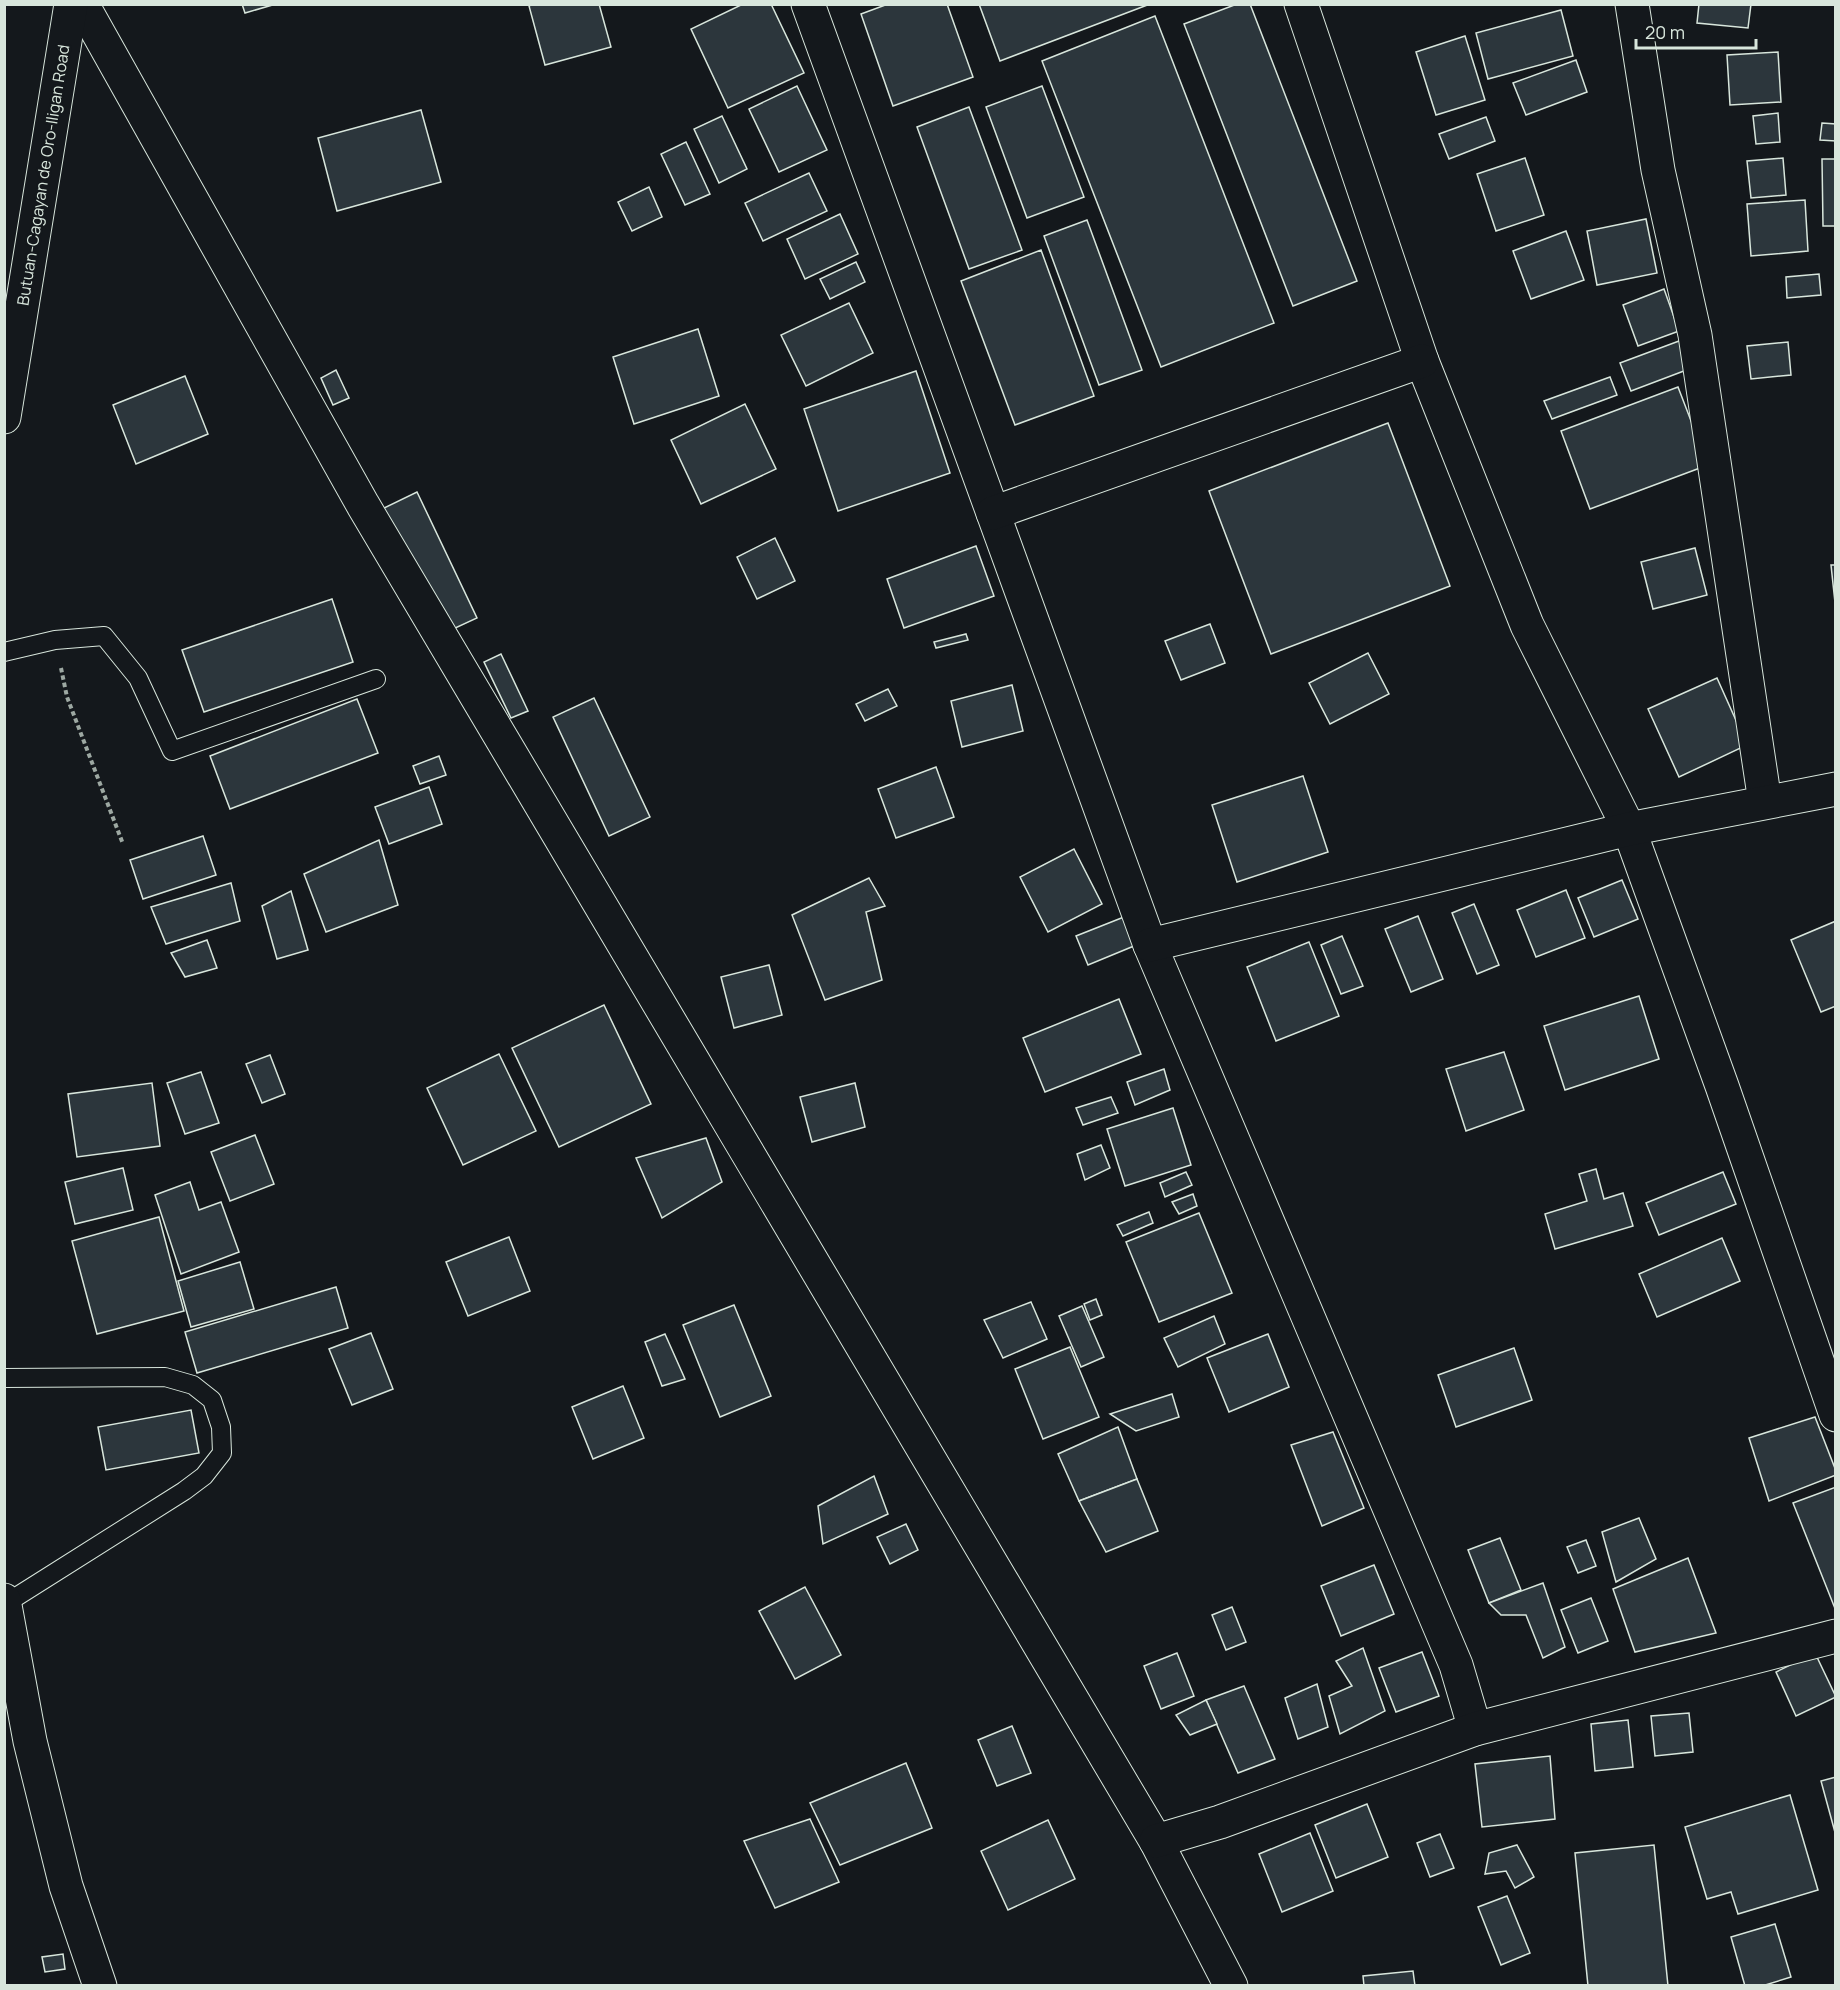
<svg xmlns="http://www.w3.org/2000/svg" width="1840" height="1990" font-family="Manrope,sans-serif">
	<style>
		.building { fill: #2c363c; stroke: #d8e6dc; stroke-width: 1.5 }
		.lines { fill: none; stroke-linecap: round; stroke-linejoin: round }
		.service-casing { stroke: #d8e6dc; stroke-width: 20 }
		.minor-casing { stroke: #d8e6dc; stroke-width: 35 }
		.trunk-casing { stroke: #d8e6dc; stroke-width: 35 }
		.path { stroke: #9da8a2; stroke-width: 4; stroke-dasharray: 4.5 3; stroke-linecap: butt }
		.service { stroke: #14181c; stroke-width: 18 }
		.minor { stroke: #14181c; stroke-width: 33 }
		.trunk { stroke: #14181c; stroke-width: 33 }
		.labels { text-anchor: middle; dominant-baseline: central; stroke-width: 4.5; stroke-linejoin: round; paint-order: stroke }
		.street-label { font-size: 16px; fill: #d8e6dc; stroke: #14181c }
	</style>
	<rect width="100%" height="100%" fill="#14181c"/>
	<g class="building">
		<path d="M242 4H276L245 13Z"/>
		<path d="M533 4H599L611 47 545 65 529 6Z"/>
		<path d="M743 4H771L804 73 728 108 691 29Z"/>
		<path d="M888 4H947L973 77 893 106 861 14Z"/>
		<path d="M979 4H1150L1000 61Z"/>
		<path d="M1237 4H1250L1357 281 1293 306 1184 24Z"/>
		<path d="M1699 4H1751L1748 28 1697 23Z"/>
		<path d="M1561 10 1573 56 1488 79 1476 33Z"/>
		<path d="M1155 16 1274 323 1161 367 1042 61Z"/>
		<path d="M1465 36 1485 100 1436 115 1416 52Z"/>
		<path d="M1778 52 1781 102 1730 105 1727 55Z"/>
		<path d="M1576 60 1587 92 1526 115 1513 83Z"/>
		<path d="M797 86 827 150 779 172 749 109Z"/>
		<path d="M1042 86 1084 197 1027 218 986 107Z"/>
		<path d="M969 107 1022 250 969 269 917 127Z"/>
		<path d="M421 110 441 182 337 211 318 138Z"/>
		<path d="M1778 113 1780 142 1756 144 1753 116Z"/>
		<path d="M722 116 747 169 719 183 694 129Z"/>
		<path d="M1486 117 1495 141 1449 159 1439 134Z"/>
		<path d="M1822 123 1836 124V141L1820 140Z"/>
		<path d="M686 142 710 194 685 205 661 154Z"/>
		<path d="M1525 158 1544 215 1496 231 1477 174Z"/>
		<path d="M1783 158 1786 195 1751 198 1747 161Z"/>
		<path d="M1822 159H1836V226H1823Z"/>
		<path d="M809 173 827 211 763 241 745 203Z"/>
		<path d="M649 187 662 217 632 231 618 202Z"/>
		<path d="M1805 200 1808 251 1751 256 1747 204Z"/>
		<path d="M840 214 858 254 805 279 787 239Z"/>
		<path d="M1646 219 1657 273 1597 285 1587 231Z"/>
		<path d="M1087 220 1142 370 1099 385 1044 236Z"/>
		<path d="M1566 231 1584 280 1531 299 1513 251Z"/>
		<path d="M1041 250 1094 396 1015 425 961 281Z"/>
		<path d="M856 262 865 282 830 299 820 279Z"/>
		<path d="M1819 274 1821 295 1787 298 1786 277Z"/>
		<path d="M1664 289 1679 331 1638 346 1623 305Z"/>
		<path d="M849 303 873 353 806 386 781 335Z"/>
		<path d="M698 329 719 396 634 424 613 357Z"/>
		<path d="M1687 338 1697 366 1631 391 1620 363Z"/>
		<path d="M1788 342 1791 375 1751 379 1747 346Z"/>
		<path d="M336 370 349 398 333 405 321 378Z"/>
		<path d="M916 371 950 473 838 511 804 409Z"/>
		<path d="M185 376 208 434 136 464 113 405Z"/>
		<path d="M1610 377 1617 395 1552 419 1544 401Z"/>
		<path d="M1678 387 1708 465 1590 509 1561 431Z"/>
		<path d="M745 404 776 469 701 504 671 440Z"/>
		<path d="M1388 423 1450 586 1271 654 1209 491Z"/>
		<path d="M417 492 477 618 438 636 378 511Z"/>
		<path d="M775 538 795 581 757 599 737 557Z"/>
		<path d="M976 546 994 596 904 628 887 579Z"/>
		<path d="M1695 548 1707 595 1653 609 1641 562Z"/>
		<path d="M1831 565H1836V612Z"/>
		<path d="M332 599 353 662 204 712 182 650Z"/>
		<path d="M1210 624 1225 663 1181 680 1165 641Z"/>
		<path d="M966 634 968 640 936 648 934 642Z"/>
		<path d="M1368 653 1389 694 1330 724 1309 683Z"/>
		<path d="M501 654 528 711 511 718 484 662Z"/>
		<path d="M1717 678 1747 745 1679 777 1648 709Z"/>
		<path d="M1012 685 1023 731 962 747 951 701Z"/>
		<path d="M888 689 897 706 865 721 856 704Z"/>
		<path d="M594 698 650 817 609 836 553 717Z"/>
		<path d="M357 699 378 753 230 809 210 756Z"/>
		<path d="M439 756 446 775 420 784 413 766Z"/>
		<path d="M936 767 954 817 896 838 878 789Z"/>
		<path d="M1303 776 1328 852 1237 882 1212 805Z"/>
		<path d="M429 787 442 824 389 844 375 807Z"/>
		<path d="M203 836 216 875 143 899 130 860Z"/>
		<path d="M379 840 398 905 326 932 304 874Z"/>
		<path d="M1074 849 1102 904 1048 932 1020 877Z"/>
		<path d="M869 878 885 906 866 912 882 980 825 1000 792 915Z"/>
		<path d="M1622 880 1638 919 1594 937 1578 898Z"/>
		<path d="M231 883 240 921 166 944 151 907Z"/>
		<path d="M1566 890 1585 938 1536 957 1517 910Z"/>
		<path d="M291 891 308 950 277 959 262 906Z"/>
		<path d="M1474 904 1499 965 1477 974 1452 913Z"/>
		<path d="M1134 913 1146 941 1088 965 1076 936Z"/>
		<path d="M1418 916 1443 979 1411 992 1385 929Z"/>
		<path d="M1836 921V1006L1821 1012 1791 940Z"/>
		<path d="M1342 936 1363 986 1341 994 1321 945Z"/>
		<path d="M207 940 217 968 185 977 171 953Z"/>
		<path d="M1309 942 1339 1016 1276 1041 1247 967Z"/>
		<path d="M769 965 782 1015 734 1028 721 977Z"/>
		<path d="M1639 996 1659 1059 1565 1090 1544 1026Z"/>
		<path d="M1119 999 1141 1054 1045 1092 1023 1038Z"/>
		<path d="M604 1005 651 1104 559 1147 512 1048Z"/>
		<path d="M1504 1052 1524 1110 1466 1131 1446 1069Z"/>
		<path d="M499 1054 536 1131 463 1165 427 1088Z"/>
		<path d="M270 1055 285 1094 262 1103 246 1064Z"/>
		<path d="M1164 1069 1170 1090 1135 1105 1127 1082Z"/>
		<path d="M201 1072 219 1123 185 1134 167 1083Z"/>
		<path d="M152 1083 160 1146 77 1157 68 1094Z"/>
		<path d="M855 1083 865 1127 812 1142 800 1097Z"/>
		<path d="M1111 1097 1118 1113 1083 1125 1076 1108Z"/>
		<path d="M1173 1108 1191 1165 1125 1186 1107 1129Z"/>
		<path d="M255 1135 274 1184 230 1201 211 1152Z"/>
		<path d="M706 1138 722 1182 662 1218 636 1158Z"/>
		<path d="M1101 1145 1110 1168 1085 1180 1077 1154Z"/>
		<path d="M123 1168 133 1210 75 1224 65 1182Z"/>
		<path d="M1596 1169 1604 1199 1623 1193 1633 1226 1555 1249 1545 1214 1587 1201 1579 1174Z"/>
		<path d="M1186 1172 1192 1185 1165 1197 1160 1183Z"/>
		<path d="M1723 1172 1736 1204 1659 1235 1646 1203Z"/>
		<path d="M190 1182 199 1210 221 1202 239 1252 181 1274 155 1195Z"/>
		<path d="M1193 1194 1197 1206 1179 1214 1172 1202Z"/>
		<path d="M1149 1212 1153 1223 1123 1236 1117 1225Z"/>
		<path d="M1199 1213 1232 1293 1159 1322 1126 1242Z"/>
		<path d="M159 1217 184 1311 97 1334 72 1241Z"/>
		<path d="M509 1237 530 1291 468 1316 446 1262Z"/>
		<path d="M1722 1238 1740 1281 1657 1317 1639 1274Z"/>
		<path d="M240 1262 254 1309 191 1327 178 1281Z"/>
		<path d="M336 1287 348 1328 197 1373 185 1332Z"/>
		<path d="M1096 1299 1102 1315 1090 1320 1084 1304Z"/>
		<path d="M1031 1302 1047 1339 1003 1358 984 1320Z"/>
		<path d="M734 1305 771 1396 720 1417 683 1325Z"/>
		<path d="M1082 1306 1104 1357 1081 1367 1059 1316Z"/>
		<path d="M1214 1316 1225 1344 1178 1367 1164 1338Z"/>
		<path d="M371 1333 393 1389 352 1405 329 1349Z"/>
		<path d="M665 1334 685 1379 662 1386 645 1342Z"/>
		<path d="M1268 1334 1289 1387 1229 1412 1207 1358Z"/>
		<path d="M1070 1347 1099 1417 1043 1439 1015 1369Z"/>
		<path d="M1514 1348 1532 1400 1456 1427 1438 1375Z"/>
		<path d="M623 1386 644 1438 593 1459 572 1407Z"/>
		<path d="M1172 1394 1179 1417 1136 1431 1110 1414Z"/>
		<path d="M191 1410 199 1453 106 1470 98 1427Z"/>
		<path d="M1815 1417 1836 1471V1475L1769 1501 1749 1438Z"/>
		<path d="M1118 1427 1137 1479 1079 1501 1058 1454Z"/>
		<path d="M1333 1432 1364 1508 1322 1526 1291 1445Z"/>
		<path d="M874 1476 888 1514 823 1544 818 1506Z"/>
		<path d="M1137 1479 1158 1531 1106 1552 1079 1501Z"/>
		<path d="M1836 1487V1611L1793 1503Z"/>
		<path d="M1639 1518 1656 1559 1616 1582 1602 1532Z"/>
		<path d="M906 1524 918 1550 890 1564 877 1537Z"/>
		<path d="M1500 1538 1521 1590 1489 1603 1468 1550Z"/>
		<path d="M1586 1540 1596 1566 1578 1573 1567 1547Z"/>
		<path d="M1688 1558 1716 1633 1635 1652 1613 1589Z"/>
		<path d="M1374 1565 1394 1614 1341 1636 1321 1586Z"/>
		<path d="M1543 1583 1565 1647 1543 1658 1526 1615H1501L1489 1603Z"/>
		<path d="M805 1587 841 1655 795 1679 759 1611Z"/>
		<path d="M1591 1598 1608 1641 1578 1653 1561 1610Z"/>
		<path d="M1232 1607 1246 1642 1226 1650 1212 1615Z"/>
		<path d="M1363 1648 1385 1711 1340 1734 1329 1696 1352 1686 1336 1661Z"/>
		<path d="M1422 1652 1439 1696 1396 1712 1379 1668Z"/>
		<path d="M1177 1653 1194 1696 1161 1709 1144 1666Z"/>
		<path d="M1815 1653 1836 1697 1796 1716 1776 1672Z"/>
		<path d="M1317 1684 1328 1727 1298 1739 1285 1698Z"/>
		<path d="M1244 1686 1275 1759 1238 1773 1206 1700Z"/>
		<path d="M1206 1700 1217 1724 1190 1735 1176 1715Z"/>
		<path d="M1689 1713 1693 1752 1655 1756 1651 1716Z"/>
		<path d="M1628 1720 1633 1767 1595 1771 1591 1724Z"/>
		<path d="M1012 1726 1031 1773 997 1786 978 1740Z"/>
		<path d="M1550 1756 1555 1819 1482 1827 1475 1764Z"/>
		<path d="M906 1763 932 1828 840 1865 810 1803Z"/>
		<path d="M1836 1777V1836L1821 1781Z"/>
		<path d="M1790 1795 1818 1890 1738 1914 1731 1892 1707 1899 1685 1827Z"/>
		<path d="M1367 1804 1388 1857 1336 1878 1315 1825Z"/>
		<path d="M810 1819 839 1882 775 1908 744 1841Z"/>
		<path d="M1048 1820 1075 1879 1008 1910 981 1851Z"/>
		<path d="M1310 1833 1333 1891 1282 1912 1259 1854Z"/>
		<path d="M1440 1834 1454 1868 1430 1877 1417 1843Z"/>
		<path d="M1517 1845 1534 1877 1515 1888 1506 1871 1485 1874 1489 1853Z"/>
		<path d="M1654 1845 1668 1986H1588L1575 1853Z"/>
		<path d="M1507 1896 1530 1953 1501 1965 1478 1907Z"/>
		<path d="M1775 1924 1791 1977 1762 1986H1745L1731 1937Z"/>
		<path d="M63 1954 65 1969 45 1972 42 1957Z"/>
		<path d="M1413 1971 1415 1986H1364L1363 1976Z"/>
	</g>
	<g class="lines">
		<g class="service-casing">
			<g id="service">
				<path d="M4 652 55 640 104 636 138 678 172 751 376 679"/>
				<path d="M4 1378 165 1377 193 1385 212 1400 221 1427 222 1453 204 1476 184 1491 5 1604"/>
			</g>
		</g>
		<g class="minor-casing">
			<g id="minor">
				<path d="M82 4 363 505 1156 1841 1231 1986"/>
				<path d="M808 4 1150 945 1456 1665 1475 1729"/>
				<path d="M1301 4 1422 361 1527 625 1629 829 1722 1086 1836 1415"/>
				<path d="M1632 4 1658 170 1695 335 1765 802"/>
				<path d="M993 513 1422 361"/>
				<path d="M1150 945 1629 829 1836 789"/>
				<path d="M1156 1841 1220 1822 1475 1729 1836 1636"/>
			</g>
		</g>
		<g class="trunk-casing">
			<g id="trunk">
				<path d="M4 417 71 4"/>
				<path d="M4 1600 30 1741 66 1886 100 1986"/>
			</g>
		</g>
		<path class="path" d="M61 668 67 697 123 844"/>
		<use href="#service" class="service"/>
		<use href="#minor" class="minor"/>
		<use href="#trunk" class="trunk"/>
	</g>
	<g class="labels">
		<g class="street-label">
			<text transform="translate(43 175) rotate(-81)">Butuan-Cagayan de Oro-Iligan Road</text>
		</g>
	</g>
	<rect width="1840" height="1990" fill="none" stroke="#d8e6dc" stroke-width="12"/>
	<path d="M1636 39v9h120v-9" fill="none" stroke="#d8e6dc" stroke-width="3"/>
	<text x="1645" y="39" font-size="18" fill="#d8e6dc" stroke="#14181c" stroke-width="4.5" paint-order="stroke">20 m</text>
</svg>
